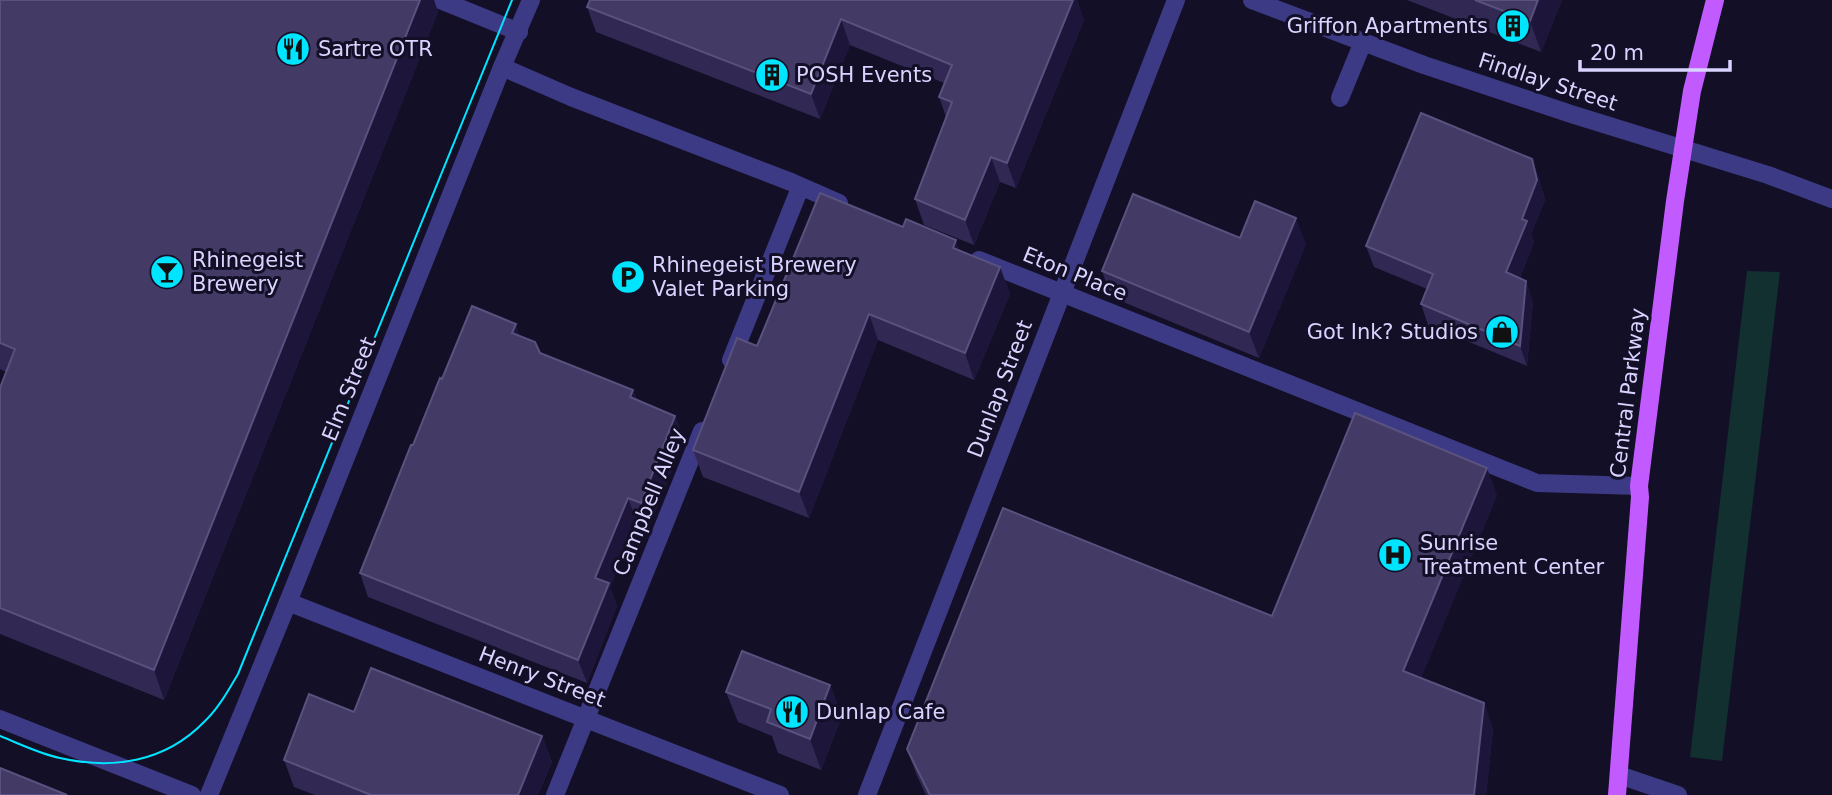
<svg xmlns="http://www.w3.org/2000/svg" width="1832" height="795" font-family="'DejaVu Sans',sans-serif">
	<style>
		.green { fill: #12302f }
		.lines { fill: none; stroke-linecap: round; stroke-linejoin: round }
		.service { stroke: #3d3a85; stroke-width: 18 }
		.minor { stroke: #3d3a85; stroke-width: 18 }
		.tertiary { stroke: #3d3a85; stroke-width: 18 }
		.primary { stroke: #c25bff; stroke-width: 18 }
		.tram { stroke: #00e5ff; stroke-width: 2 }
		.wall { fill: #312854 }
		.shaded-wall { fill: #1d163a }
		.building { fill: #433a66; stroke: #5a527e; stroke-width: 2 }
		.labels { text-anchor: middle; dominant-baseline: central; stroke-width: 6; stroke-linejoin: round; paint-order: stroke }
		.poi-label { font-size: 21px; fill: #d9d4ff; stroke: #130f26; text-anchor: start }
		.street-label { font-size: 21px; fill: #d9d4ff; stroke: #130f26 }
	</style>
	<rect width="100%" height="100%" fill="#130f26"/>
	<path class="green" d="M1747 271 1780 272 1722 761 1690 757Z"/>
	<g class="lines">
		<g class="service">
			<path d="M440 0 519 32"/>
			<path d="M502 67 571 97 791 182 839 203"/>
			<path d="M1340 98 1363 42"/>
			<path d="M979 260 1537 483 1639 486"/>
			<path d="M731 360 800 188"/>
			<path d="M555 795 702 431"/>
		</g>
		<g class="minor">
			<path d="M288 602 780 795"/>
			<path d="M0 719 192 795"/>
			<path d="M1619 775 1678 795"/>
			<path d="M867 795 1176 0"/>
		</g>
		<g class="tertiary">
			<path d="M1252 0 1424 65 1571 114 1768 175 1832 199"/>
			<path d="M209 795 288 602 502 67 531 0"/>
		</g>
		<path class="primary" d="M1617 795 1640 497 1639 486 1675 201 1692 91 1715 0"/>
		<path class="tram" d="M0 736C20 744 40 754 60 758 113 770 165 762 204 722 218 709 228 691 238 674L512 0"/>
	</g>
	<g class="wall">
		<path d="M0 0H434L438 12 164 700 0 634V388L6 372 0 369Z"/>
		<path d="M590 0H1077L1084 20 1016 188 1000 182 974 245 924 225 915 199 946 117 939 97 944 83 850 45 820 119 596 32 587 7Z"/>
		<path d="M1407 0H1562L1541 52Z"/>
		<path d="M1532 159 1539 179 1545 200 1531 234 1534 242 1520 278 1533 301 1527 366 1428 325 1421 304 1427 289 1374 267 1366 246Z"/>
		<path d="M903 227 1000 267 1010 294 974 380 878 340 809 518 703 477 693 450 757 346Z"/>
		<path d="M1240 238 1306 244 1259 358 1111 297 1102 271Z"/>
		<path d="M520 337 540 353 633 390 637 400 675 416 684 440 649 527 637 522 610 587 617 606 587 683 368 597 360 573 442 379Z"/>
		<path d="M1497 495 1421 678 1484 703 1493 730 1486 795H926L917 776 907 749 1272 616Z"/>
		<path d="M830 685 842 716 821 770 778 753 772 736 738 722 726 692Z"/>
		<path d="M354 712 542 736 552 762 538 795H315L294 787 284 760Z"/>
	</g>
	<g class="shaded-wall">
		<path d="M420 0H434L438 12 164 700 154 670Z"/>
		<path d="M1073 0H1077L1084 20 1016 188 1007 163Z"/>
		<path d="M1538 0H1562L1541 52 1530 21Z"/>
		<path d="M841 19 850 45 820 119 811 94Z"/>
		<path d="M991 157 1000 182 974 245 965 220Z"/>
		<path d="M1532 159 1539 179 1545 200 1531 234 1534 242 1514 293 1506 272 1522 219Z"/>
		<path d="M1296 218 1306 244 1259 358 1249 332Z"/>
		<path d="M956 240 965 266 953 248Z"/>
		<path d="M1000 267 1010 294 974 380 965 353Z"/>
		<path d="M1526 281 1533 301 1527 366 1520 346Z"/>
		<path d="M869 314 878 340 809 518 799 492Z"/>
		<path d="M516 324 524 348 512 333Z"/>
		<path d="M633 390 642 414 630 397Z"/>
		<path d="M675 416 684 440 649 527 641 503Z"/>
		<path d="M1487 468 1497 495 1413 698 1403 671Z"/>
		<path d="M628 498 637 522 610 587 617 606 587 683 578 660 595 578Z"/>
		<path d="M830 685 842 716 821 770 810 739Z"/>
		<path d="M1484 703 1493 730 1486 795H1474Z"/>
		<path d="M542 736 552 762 538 795H518Z"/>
	</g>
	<g class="building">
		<path d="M0 0H420L154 670 0 608V388L15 349 0 343Z"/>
		<path d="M590 0H1073L1007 163 991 157 965 220 915 199 952 102 939 97 952 65 841 19 811 94 587 7Z"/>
		<path d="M1475 0H1538L1530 21Z"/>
		<path d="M1421 113 1532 159 1537 180 1522 219 1527 221 1506 272 1526 281 1520 346 1421 304 1433 274 1366 246Z"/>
		<path d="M820 193 903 227 906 219 956 240 953 248 1000 267 965 353 869 314 799 492 693 450 737 338 757 346Z"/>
		<path d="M1133 194 1240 238 1255 201 1296 218 1249 332 1102 271Z"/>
		<path d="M472 306 516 324 512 333 535 342 540 353 633 390 630 397 675 416 641 503 628 498 595 578 609 583 578 660 360 573 411 445H413L440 378 442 379Z"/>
		<path d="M1355 413 1487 468 1403 671 1484 703 1474 795H930L907 749 1003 508 1272 616Z"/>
		<path d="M742 651 830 685 810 739 767 722 771 709 726 692Z"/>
		<path d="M371 668 542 736 518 795H371L284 760 309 694 354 712Z"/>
		<path d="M0 768 67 795H0Z"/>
	</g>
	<defs>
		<g id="building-disc" transform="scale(1.75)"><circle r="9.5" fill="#00e5ff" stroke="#130f26"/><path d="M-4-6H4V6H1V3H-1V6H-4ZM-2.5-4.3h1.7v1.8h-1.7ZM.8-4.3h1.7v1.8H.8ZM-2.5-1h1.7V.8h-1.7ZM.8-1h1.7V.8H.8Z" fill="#111"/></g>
		<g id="restaurant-disc" transform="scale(1.75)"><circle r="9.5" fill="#00e5ff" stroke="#130f26"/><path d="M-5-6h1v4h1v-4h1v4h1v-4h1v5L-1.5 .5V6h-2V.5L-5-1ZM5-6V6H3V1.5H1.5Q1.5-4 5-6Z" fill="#111"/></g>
		<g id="bar-disc" transform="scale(1.75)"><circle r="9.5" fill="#00e5ff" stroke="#130f26"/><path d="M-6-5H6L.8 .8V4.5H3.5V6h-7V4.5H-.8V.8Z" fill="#111"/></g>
		<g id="parking-disc" transform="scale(1.75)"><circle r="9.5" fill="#00e5ff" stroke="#130f26"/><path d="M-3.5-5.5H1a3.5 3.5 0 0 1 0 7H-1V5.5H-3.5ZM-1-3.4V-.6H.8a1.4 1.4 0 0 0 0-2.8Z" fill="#111"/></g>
		<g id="shop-disc" transform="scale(1.75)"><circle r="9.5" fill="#00e5ff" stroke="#130f26"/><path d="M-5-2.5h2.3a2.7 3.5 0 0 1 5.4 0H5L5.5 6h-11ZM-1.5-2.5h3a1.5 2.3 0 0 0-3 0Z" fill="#111"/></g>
		<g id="hospital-disc" transform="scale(1.75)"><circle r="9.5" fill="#00e5ff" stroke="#130f26"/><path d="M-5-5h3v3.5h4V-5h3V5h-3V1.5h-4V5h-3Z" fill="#111"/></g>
	</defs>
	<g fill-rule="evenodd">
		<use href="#building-disc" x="1513" y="26"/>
		<use href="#restaurant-disc" x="293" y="49"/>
		<use href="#building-disc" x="772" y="75"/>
		<use href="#bar-disc" x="167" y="272"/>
		<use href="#parking-disc" x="628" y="277"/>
		<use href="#shop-disc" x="1502" y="332"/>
		<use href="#hospital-disc" x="1395" y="555"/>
		<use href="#restaurant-disc" x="792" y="712"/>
	</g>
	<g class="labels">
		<g class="poi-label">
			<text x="1488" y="26" text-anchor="end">Griffon Apartments</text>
			<text x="318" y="49">Sartre OTR</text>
			<text x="796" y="75">POSH Events</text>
			<text x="192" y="260">Rhinegeist<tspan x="192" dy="24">Brewery</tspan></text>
			<text x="652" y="265">Rhinegeist Brewery<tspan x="652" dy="24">Valet Parking</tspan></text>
			<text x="1478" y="332" text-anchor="end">Got Ink? Studios</text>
			<text x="1420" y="543">Sunrise<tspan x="1420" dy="24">Treatment Center</tspan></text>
			<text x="816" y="712">Dunlap Cafe</text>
		</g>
		<g class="street-label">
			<text transform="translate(1548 82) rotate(18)">Findlay Street</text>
			<text transform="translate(1075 274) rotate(22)">Eton Place</text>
			<text transform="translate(349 389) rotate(-68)">Elm Street</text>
			<text transform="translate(1000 389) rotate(-69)">Dunlap Street</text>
			<text transform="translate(1628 393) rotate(-83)">Central Parkway</text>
			<text transform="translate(649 502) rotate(-68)">Campbell Alley</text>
			<text transform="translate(542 677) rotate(21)">Henry Street</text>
		</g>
	</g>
	<path d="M1580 60v10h150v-10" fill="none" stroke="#d9d4ff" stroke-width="3.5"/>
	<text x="1590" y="60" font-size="21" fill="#d9d4ff" stroke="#130f26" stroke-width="5" paint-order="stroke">20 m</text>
</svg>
